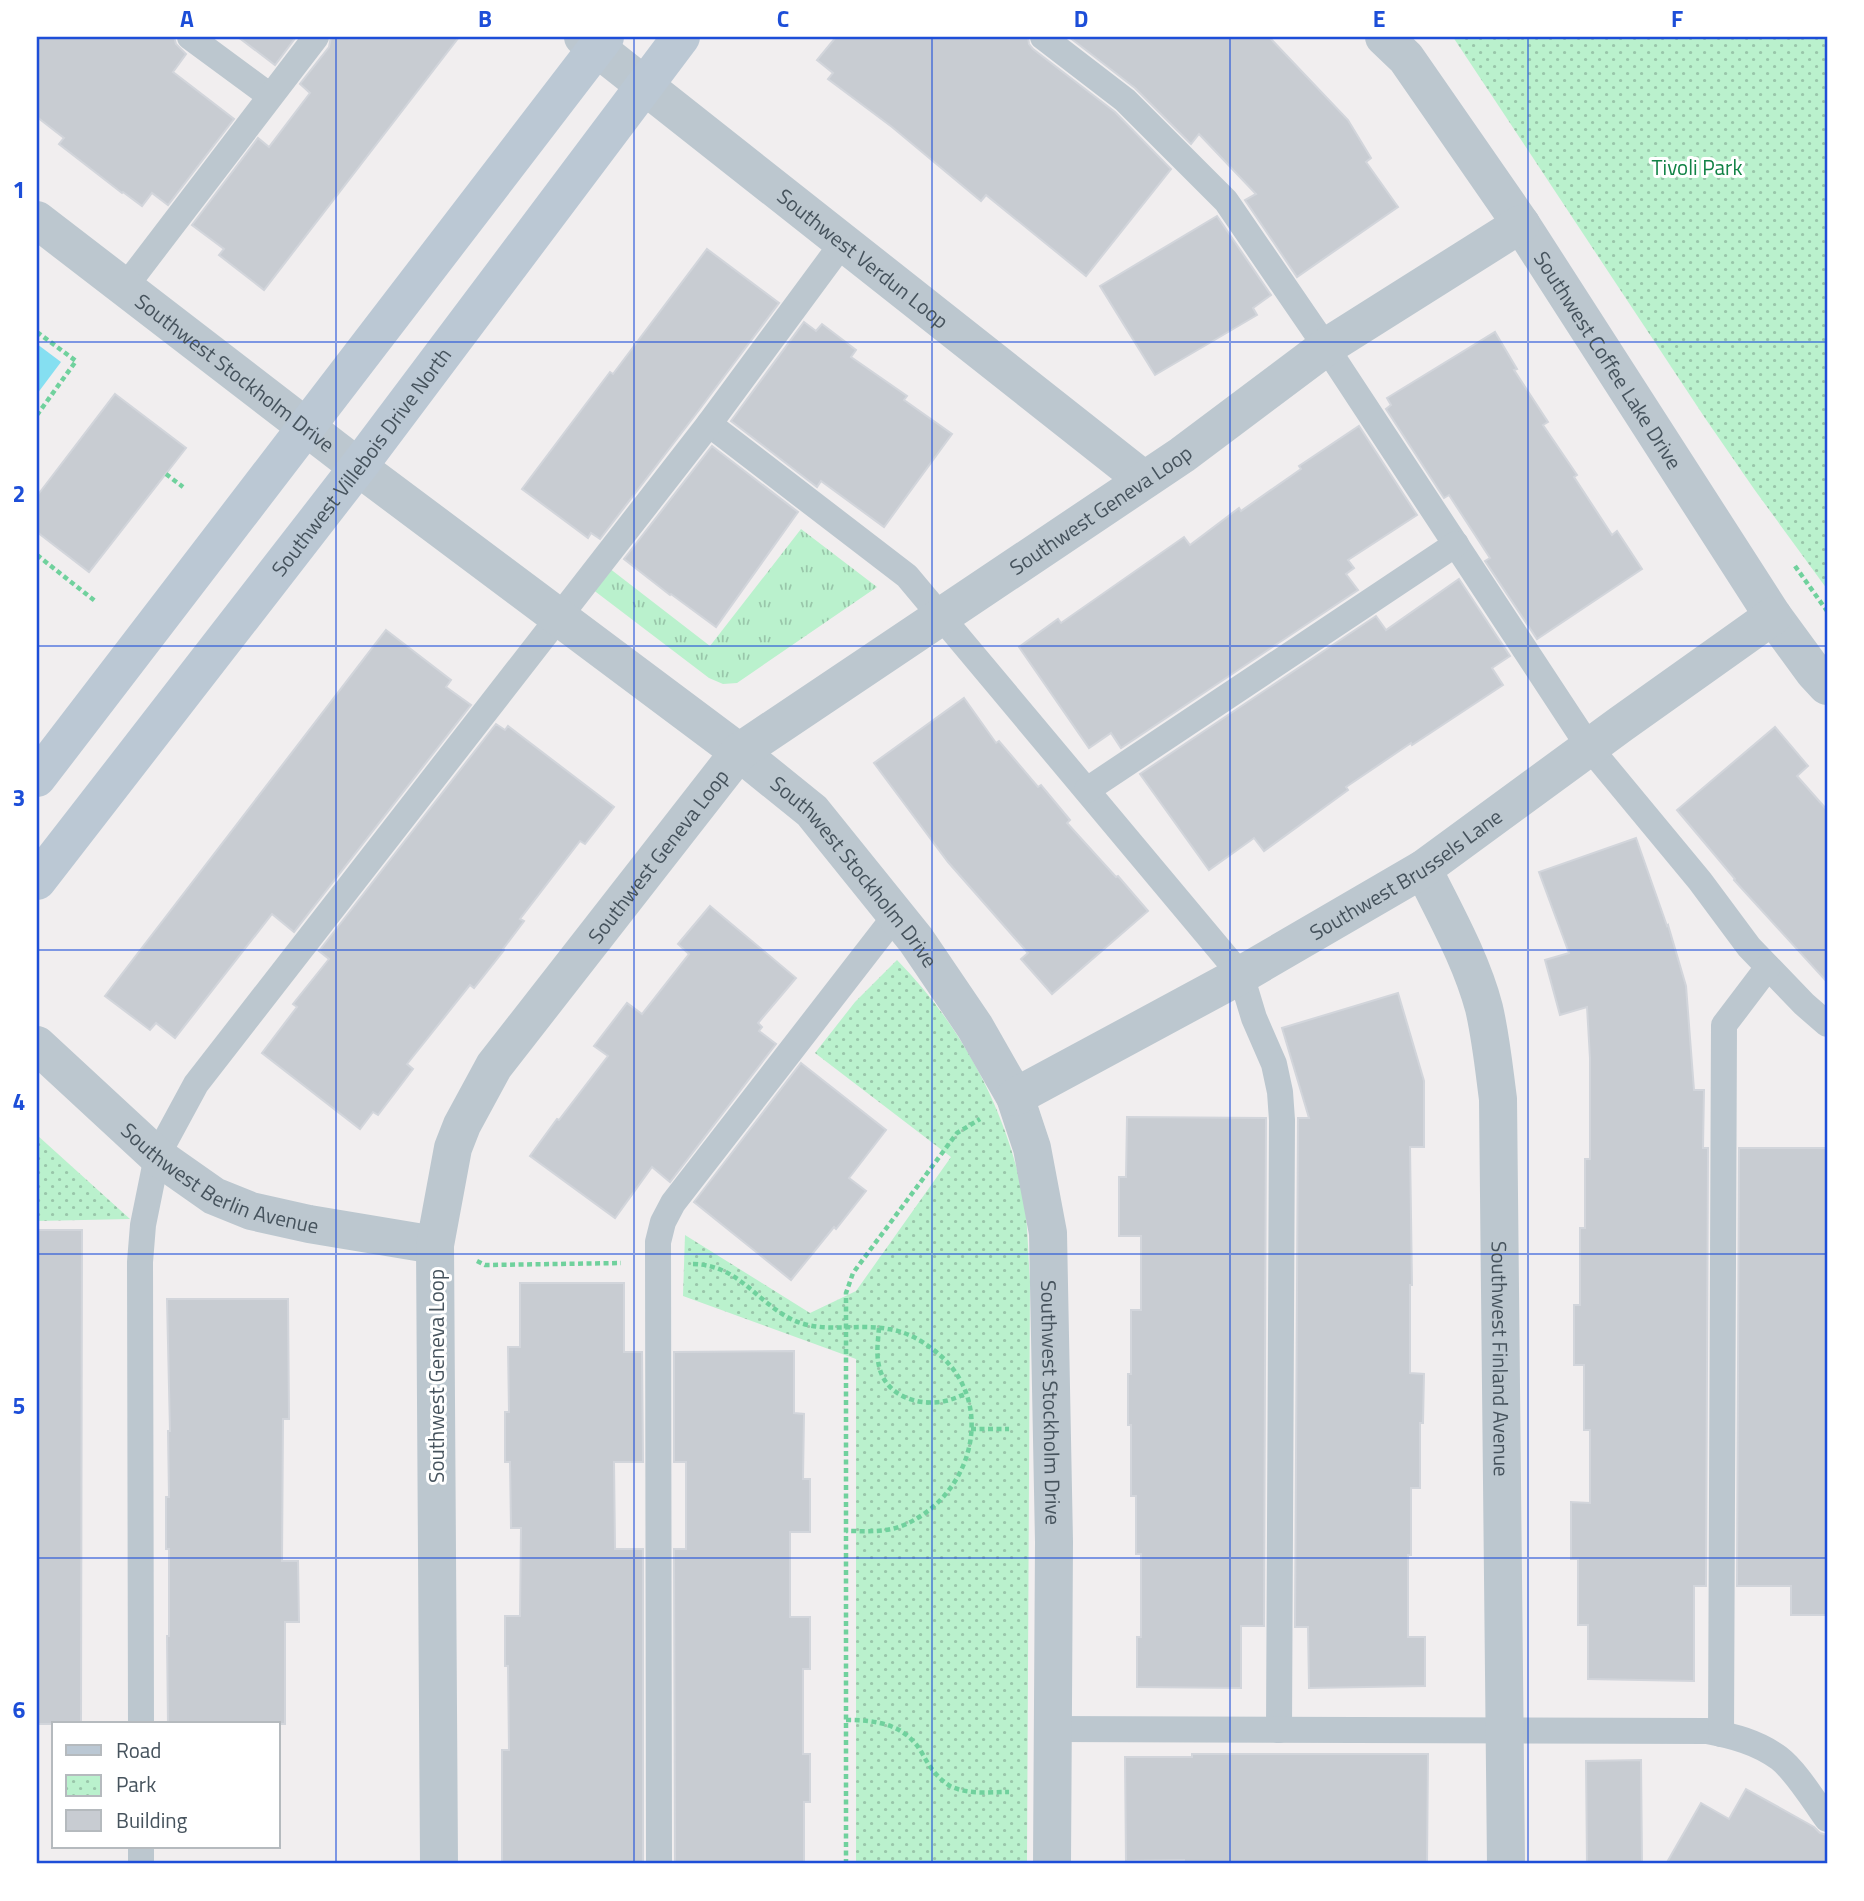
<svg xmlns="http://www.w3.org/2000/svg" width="1864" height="1901" font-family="'Titillium Web',sans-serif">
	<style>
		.grass { fill: url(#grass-tufts) }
		.park { fill: url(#park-dots) }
		.water { fill: #85dff1 }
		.building { fill: #c8ccd2; stroke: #d2d5db; stroke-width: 2 }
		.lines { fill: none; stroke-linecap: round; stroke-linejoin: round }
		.path { stroke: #70d19d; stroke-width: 4.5; stroke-dasharray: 5 3.5; stroke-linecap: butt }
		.lane { stroke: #bcc7cf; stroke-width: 26 }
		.street { stroke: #bcc7cf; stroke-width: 38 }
		.secondary { stroke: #bbc8d4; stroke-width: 38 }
		.grid { fill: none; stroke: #1d4ed8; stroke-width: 2; stroke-opacity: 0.55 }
		.labels { text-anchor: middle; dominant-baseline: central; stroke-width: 6; stroke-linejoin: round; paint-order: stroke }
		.park-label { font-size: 21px; fill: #128346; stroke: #fff }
		.street-label { font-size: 21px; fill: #46535d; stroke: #fff }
		.neatline { fill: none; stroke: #1d4ed8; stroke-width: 2.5 }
		.grid-label { font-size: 23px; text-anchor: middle; font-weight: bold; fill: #1d4ed8 }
	</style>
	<defs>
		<pattern id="grass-tufts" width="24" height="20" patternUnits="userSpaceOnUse" patternTransform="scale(1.75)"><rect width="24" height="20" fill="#baf1cd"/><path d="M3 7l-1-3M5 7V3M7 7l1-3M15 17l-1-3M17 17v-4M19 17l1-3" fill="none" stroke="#99c6aa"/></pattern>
		<pattern id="park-dots" width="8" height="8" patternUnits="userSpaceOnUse" patternTransform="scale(1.75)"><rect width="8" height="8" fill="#baf1cd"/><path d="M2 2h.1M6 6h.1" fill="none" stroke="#99c6aa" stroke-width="1.8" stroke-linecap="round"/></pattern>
	</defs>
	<rect width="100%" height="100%" fill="#f1eeef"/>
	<path class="grass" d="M801 529 877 587 737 683 723 684 709 678 592 589 609 568 710 646Z"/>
	<g class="park">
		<path d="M1453 37H1827V589L1754 489 1705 418Z"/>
		<path d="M897 960C961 1025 1007 1110 1024 1200 1028 1226 1028 1254 1030 1281L1027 1864H856V1359L683 1296 685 1235 810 1313 856 1291 951 1157 815 1053 855 1002Z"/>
		<path d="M37 1135 130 1219 37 1221Z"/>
	</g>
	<path class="water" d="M37 344 61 362 37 394Z"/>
	<g class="building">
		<path d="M37 37H174L176 44 186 54 173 72 234 119 168 205 152 193 142 206 123 192 122 193 59 144 64 138 37 117Z"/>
		<path d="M238 37H296L275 65Z"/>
		<path d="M331 37H459L264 290 219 255 224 249 192 225 258 138 269 147 310 93 300 84 329 47Z"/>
		<path d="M836 37H1028L1029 44 1033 49 1115 112 1171 169 1086 276 986 195 981 201 892 127 828 79 833 73 817 60Z"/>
		<path d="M1069 37H1269L1348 120 1371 158 1366 162 1398 207 1297 277 1245 200 1256 194 1199 134 1191 144 1135 88Z"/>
		<path d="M1217 216 1271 295 1253 308 1257 315 1155 375 1100 286Z"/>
		<path d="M707 249 779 303 696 414 600 539 591 533 588 538 522 489 610 372 613 374Z"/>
		<path d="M804 322 816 331 822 324 856 350 851 357 907 396 904 400 952 434 884 527 821 481 817 487 731 421Z"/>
		<path d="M1495 332 1517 369 1514 370 1548 422 1543 425 1577 475 1574 477 1612 535 1617 531 1642 569 1537 639 1485 561 1490 558 1449 495 1444 498 1386 409 1391 405 1387 398Z"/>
		<path d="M115 394 186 448 89 572 37 532V496Z"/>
		<path d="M1359 426 1417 515 1348 560 1354 568 1346 574 1358 590 1121 748 1111 733 1089 748 1019 647 1058 619 1061 623 1184 537 1190 545 1239 508 1241 511 1301 469 1299 466Z"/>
		<path d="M712 446 798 512 716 627 671 594 670 595 624 559Z"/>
		<path d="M1459 579 1510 656 1492 668 1503 685 1412 745 1411 743 1346 787 1348 790 1264 851 1254 838 1209 870 1140 774 1376 616 1386 630Z"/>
		<path d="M386 630 451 680 446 687 471 705 294 932 272 914 175 1038 156 1023 150 1030 105 996Z"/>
		<path d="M964 698 996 743 999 741 1038 787 1041 785 1070 820 1067 823 1116 877 1118 876 1148 911 1052 994 1021 959 1028 953 948 862 874 763Z"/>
		<path d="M496 724 505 730 508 726 614 807 585 844 580 841 520 919 524 921 503 949 504 950 474 988 470 985 407 1064 413 1069 378 1115 373 1112 360 1129 262 1053 297 1007 293 1004 329 959 319 951Z"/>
		<path d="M1775 727 1808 766 1797 776 1827 810V982L1734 880 1735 879 1677 810Z"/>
		<path d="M1636 838 1667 926 1668 925 1686 986 1694 1090H1704L1703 1148H1708L1706 1586H1694V1681L1588 1679V1625H1578V1559H1571V1502L1590 1503V1430H1584V1365H1574V1305H1580V1228H1585V1159H1590V1058L1587 1007 1560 1015 1545 960 1569 953 1539 872Z"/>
		<path d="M710 906 796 978 758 1023 762 1027 759 1031 776 1044 670 1182 652 1167 615 1218 530 1156 557 1119 559 1120 608 1056 594 1046 627 1003 642 1014 689 954 678 944Z"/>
		<path d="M1398 993 1424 1081V1147H1410L1412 1285H1410V1373L1424 1374 1423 1423H1420V1488H1411V1555H1408V1637H1425V1686L1309 1688 1308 1627H1295L1298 1118H1309L1282 1028Z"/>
		<path d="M801 1063 886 1130 849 1178 866 1191 836 1229 834 1227 791 1280 694 1202Z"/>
		<path d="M1127 1117 1266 1118 1264 1626H1241V1688L1137 1687V1637H1141V1554H1136V1496H1131V1425H1128V1374H1131V1310H1141V1236H1119V1177H1126Z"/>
		<path d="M1739 1148H1827V1615H1791V1586H1737Z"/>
		<path d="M37 1230H82L81 1724H37Z"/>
		<path d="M520 1283H624V1352H642L643 1462H614L615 1549H643V1863L502 1862V1750H509L508 1666H505V1616H520L521 1528H511L510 1462H505V1412H509L508 1347H520Z"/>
		<path d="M167 1299H288L289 1419H283L282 1561H298L299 1622H285V1724H168L167 1636H169V1549H166V1497H169L168 1431H170Z"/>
		<path d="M794 1351V1413L804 1414 803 1479H810V1532H790V1617H810V1669H803V1754H810V1802H804V1864L675 1863 674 1549H686V1462H674V1352Z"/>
		<path d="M1192 1754H1428L1427 1864H1184V1860L1126 1861 1125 1757H1192Z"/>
		<path d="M1641 1760 1642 1864H1587L1586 1761Z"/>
		<path d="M1746 1789 1814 1827 1820 1833 1827 1835V1864H1666L1701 1803 1729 1819Z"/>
	</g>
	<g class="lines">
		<g class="path">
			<path d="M37 332 76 361 37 415"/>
			<path d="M166 474 183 487"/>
			<path d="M37 555 95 601"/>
			<path d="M1795 566 1827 611"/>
			<path d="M477 1261 485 1265 621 1263"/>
			<path d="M693 1264C739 1265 756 1302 793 1320 823 1334 857 1323 888 1329 903 1331 918 1338 931 1348 999 1396 976 1494 904 1525 886 1533 865 1531 846 1531"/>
			<path d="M879 1328C878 1340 876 1354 879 1366 885 1395 917 1407 945 1401 952 1400 959 1396 966 1394"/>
			<path d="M971 1429H1009"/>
			<path d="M846 1720C877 1720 905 1724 922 1753 929 1766 937 1778 950 1786 968 1795 990 1792 1009 1792"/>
			<path d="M846 1864V1293L853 1273 957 1133 980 1119"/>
		</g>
		<g class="lane">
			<path d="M190 37 270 96"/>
			<path d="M1043 37 1125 100 1226 201 1326 347 1589 747 1700 881 1749 947 1804 1004 1827 1024"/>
			<path d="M125 287 316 37"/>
			<path d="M709 424 907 576 1241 975 1254 1018 1274 1064 1280 1092 1282 1120 1279 1730"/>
			<path d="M1087 790 1456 544"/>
			<path d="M141 1724 140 1262 143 1225 157 1156 196 1084 709 424 844 241"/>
			<path d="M1053 1729 1707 1731C1733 1736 1757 1742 1779 1758 1796 1771 1814 1801 1827 1819"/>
			<path d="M1721 1734 1724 1025 1768 967"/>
			<path d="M141 1847V1864"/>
			<path d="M659 1864 658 1242 663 1222 673 1203 896 915"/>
		</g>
		<g class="street">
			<path id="s1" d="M583 37 1144 480"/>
			<path id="s2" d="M1384 37 1406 58 1521 224 1773 616 1814 672 1827 686"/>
			<path id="s3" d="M37 220 358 467 739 752 812 811 916 940 975 1027 1015 1097 1032 1148 1048 1233 1054 1542 1052 1864"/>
			<path id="s4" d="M1423 869C1445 914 1471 959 1484 1008 1491 1038 1494 1069 1498 1099L1506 1864"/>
			<path id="s5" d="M37 1045 157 1156 214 1196 251 1211 309 1224 435 1245"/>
			<path id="s6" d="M1015 1097 1241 975 1423 869 1621 724 1773 616"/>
			<path id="s7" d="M439 1864 435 1245 453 1148 462 1125 494 1066 739 752 1182 455 1326 347 1521 224"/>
		</g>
		<g class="secondary">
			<path d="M37 778 605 37"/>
			<path id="s8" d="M37 881 358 467 681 37"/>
		</g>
	</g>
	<path class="grid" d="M336 37V1864M634 37V1864M932 37V1864M1230 37V1864M1528 37V1864M37 342H1827M37 646H1827M37 950H1827M37 1254H1827M37 1558H1827"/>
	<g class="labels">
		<g class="park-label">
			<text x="1697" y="167">Tivoli Park</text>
		</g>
		<g class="street-label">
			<text stroke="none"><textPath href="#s1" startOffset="357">Southwest Verdun Loop</textPath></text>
			<text stroke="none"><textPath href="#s2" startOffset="394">Southwest Coffee Lake Drive</textPath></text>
			<text stroke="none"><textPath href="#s3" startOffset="250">Southwest Stockholm Drive</textPath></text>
			<text stroke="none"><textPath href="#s8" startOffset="530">Southwest Villebois Drive North</textPath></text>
			<text stroke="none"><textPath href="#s7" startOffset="1643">Southwest Geneva Loop</textPath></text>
			<text stroke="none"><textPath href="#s7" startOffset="1076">Southwest Geneva Loop</textPath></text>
			<text stroke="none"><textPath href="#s6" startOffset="450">Southwest Brussels Lane</textPath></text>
			<text stroke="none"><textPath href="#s3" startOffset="1048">Southwest Stockholm Drive</textPath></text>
			<text stroke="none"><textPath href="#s5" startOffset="231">Southwest Berlin Avenue</textPath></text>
			<text stroke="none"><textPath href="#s4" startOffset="504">Southwest Finland Avenue</textPath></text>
			<text transform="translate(436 1376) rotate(-90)">Southwest Geneva Loop</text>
			<text stroke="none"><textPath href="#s3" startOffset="1636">Southwest Stockholm Drive</textPath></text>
		</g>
	</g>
	<rect width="1864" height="1901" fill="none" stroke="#ffffff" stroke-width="77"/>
	<rect x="52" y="1722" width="228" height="126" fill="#ffffff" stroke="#b5babe" stroke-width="2"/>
	<rect x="66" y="1745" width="35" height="10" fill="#bbc8d4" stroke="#b5babe" stroke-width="2"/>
	<text x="116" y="1758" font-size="21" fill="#46535d">Road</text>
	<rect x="66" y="1775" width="35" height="21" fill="url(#park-dots)" stroke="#b5babe" stroke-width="2"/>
	<text x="116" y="1792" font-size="21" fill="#46535d">Park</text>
	<rect x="66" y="1810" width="35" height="21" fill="#c8ccd2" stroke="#b5babe" stroke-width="2"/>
	<text x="116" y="1828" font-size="21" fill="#46535d">Building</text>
	<rect x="38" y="38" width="1788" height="1824" class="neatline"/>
	<g class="grid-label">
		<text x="187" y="27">A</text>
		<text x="485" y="27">B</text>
		<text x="783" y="27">C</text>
		<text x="1081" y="27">D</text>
		<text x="1379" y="27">E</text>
		<text x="1677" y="27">F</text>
		<text x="19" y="198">1</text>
		<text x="19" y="502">2</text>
		<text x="19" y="806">3</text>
		<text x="19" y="1110">4</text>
		<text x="19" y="1414">5</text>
		<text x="19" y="1718">6</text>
	</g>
</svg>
